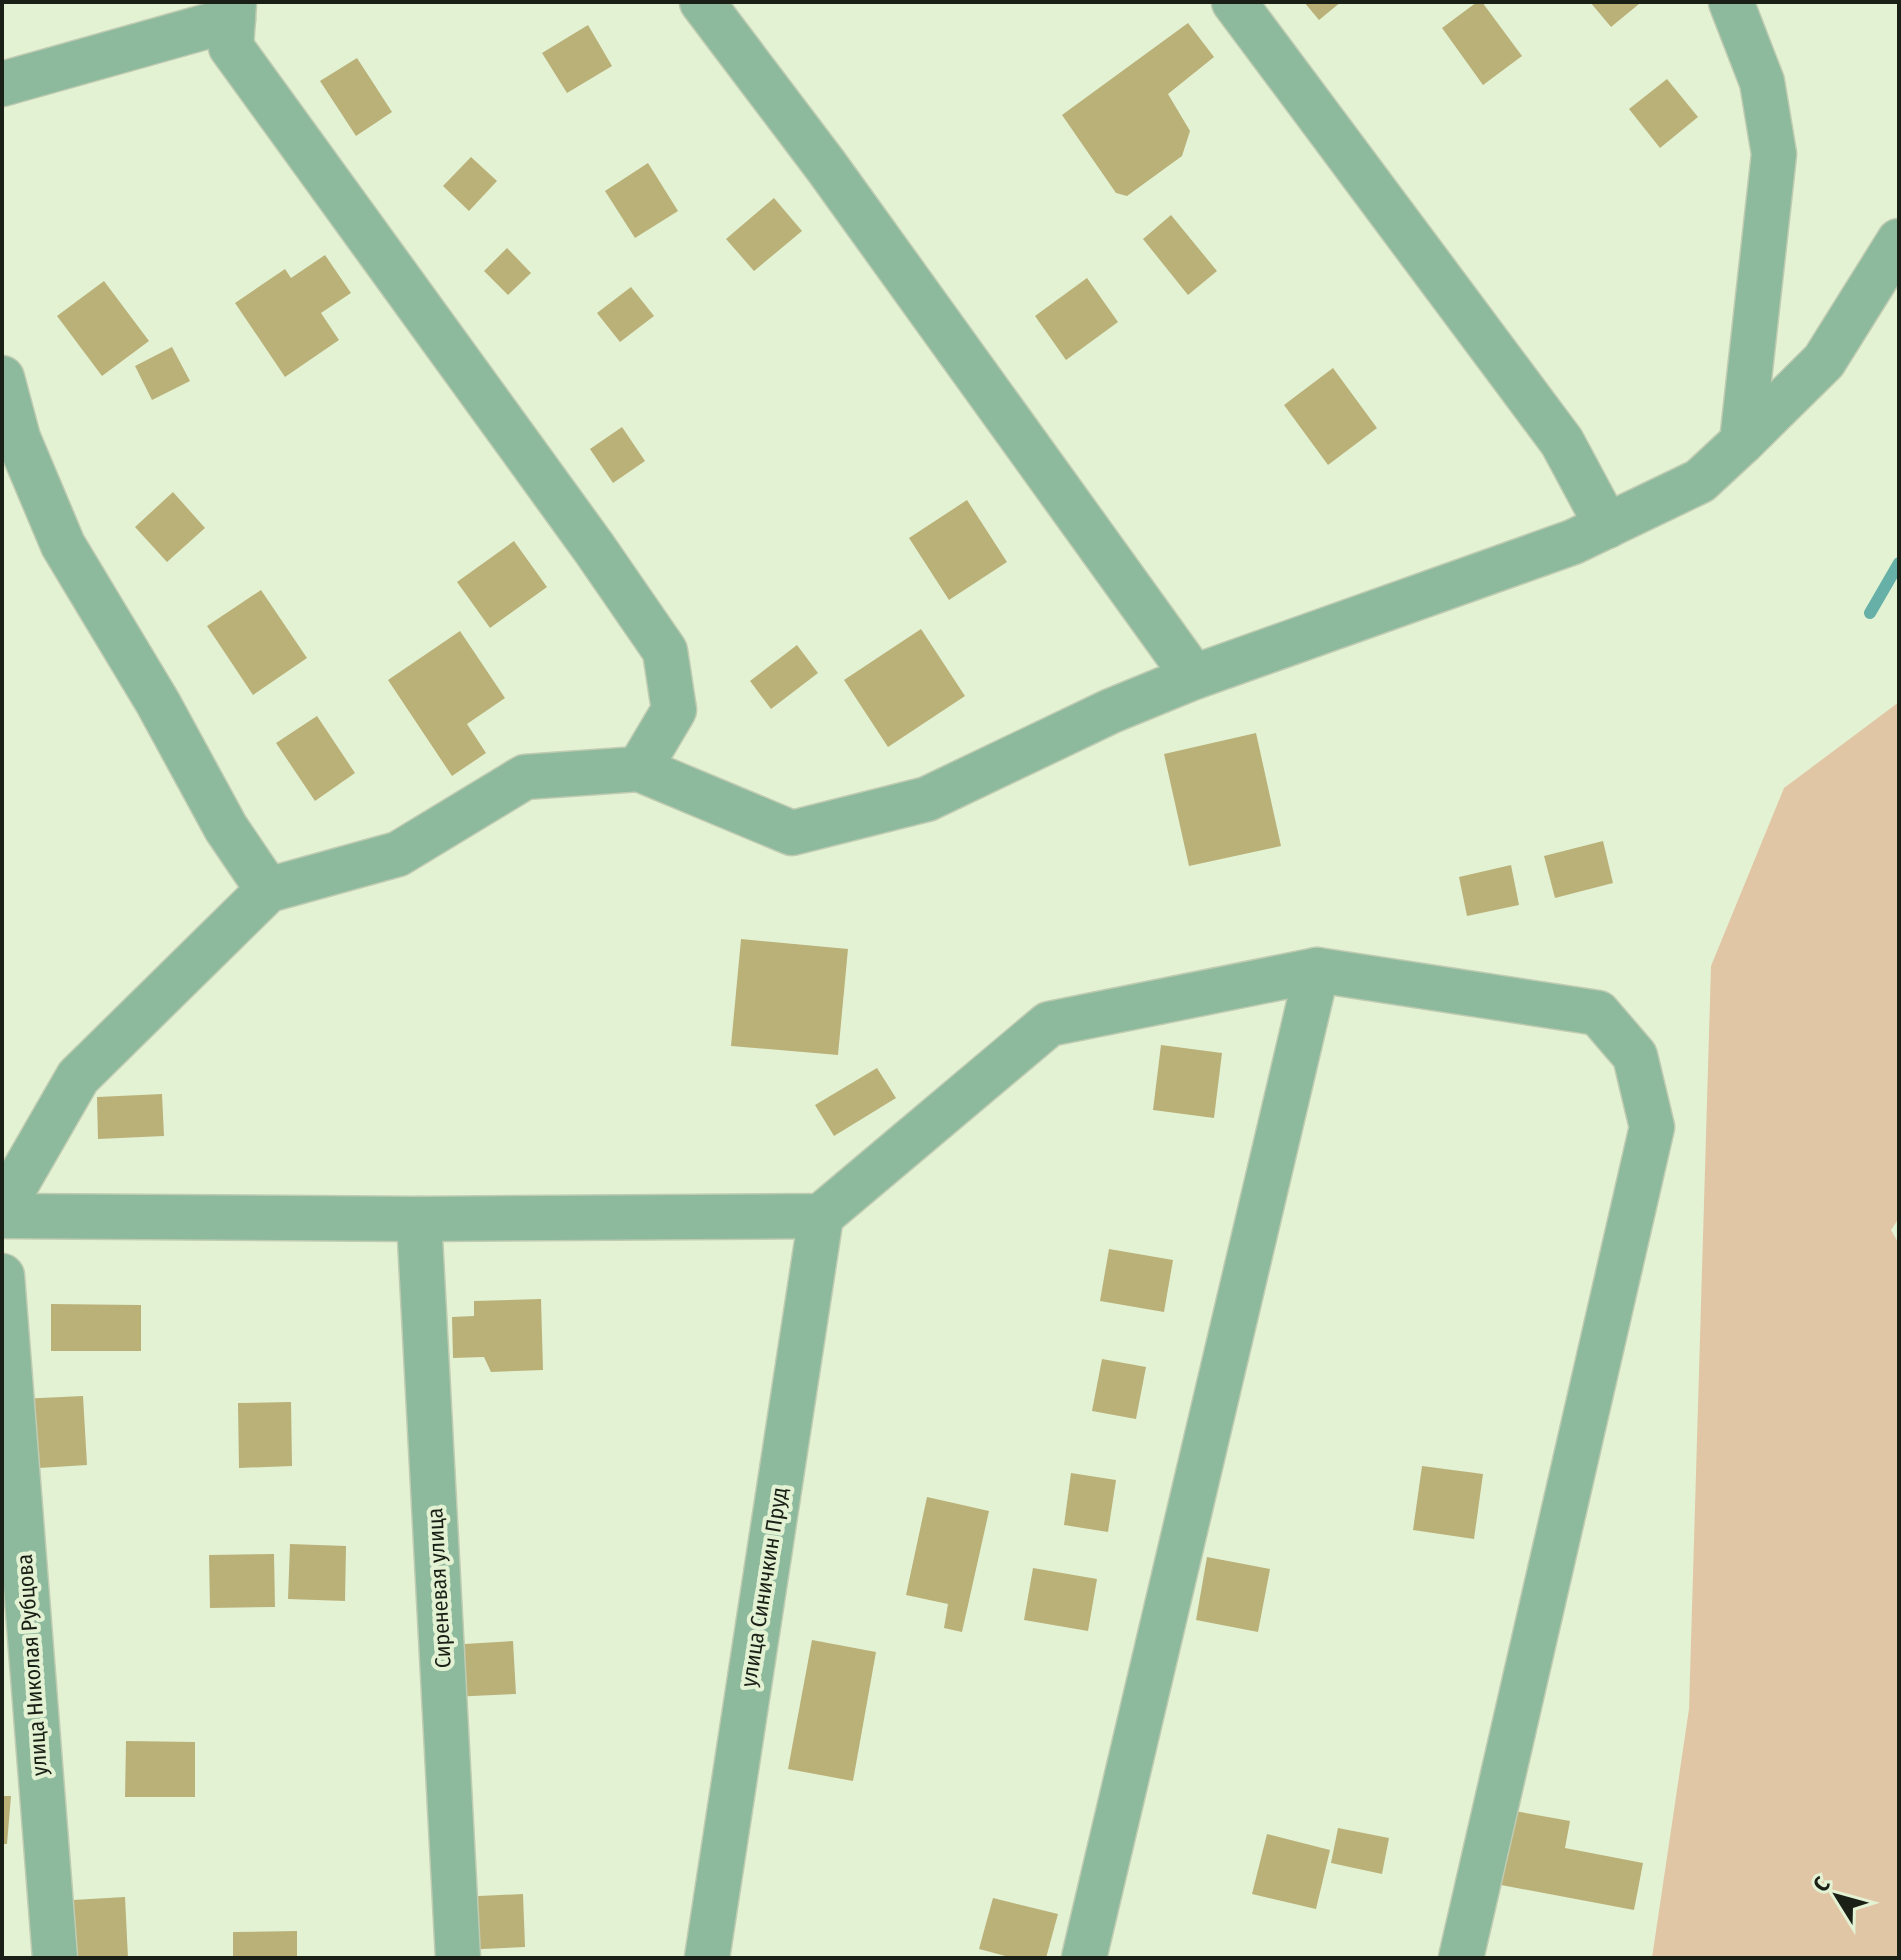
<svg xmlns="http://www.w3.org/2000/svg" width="1901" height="1960" font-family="'Fira Sans Condensed',sans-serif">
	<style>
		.green { fill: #e1c6a6 }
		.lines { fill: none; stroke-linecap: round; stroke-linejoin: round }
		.stream { stroke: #66b0a7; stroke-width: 12 }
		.building { fill: #bab179 }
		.minor-casing { stroke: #c0ccb2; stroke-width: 47 }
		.minor { stroke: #8db99d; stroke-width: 44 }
		.labels { text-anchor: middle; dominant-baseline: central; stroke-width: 8; stroke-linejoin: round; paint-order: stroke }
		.street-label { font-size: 22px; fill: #1b2016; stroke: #e4f2d4 }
	</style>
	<rect width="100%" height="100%" fill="#e4f2d4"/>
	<path class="green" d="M1899 702V1218L1891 1230 1899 1244V1958H1652L1689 1709 1711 966 1784 788Z"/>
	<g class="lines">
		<path class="stream" d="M1870 613 1899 563"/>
	</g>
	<g class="building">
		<path d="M1304 2H1341L1319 20Z"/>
		<path d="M1477 2H1482L1522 56 1483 85 1442 28Z"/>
		<path d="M1590 2H1637L1639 4 1611 27Z"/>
		<path d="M1188 23 1214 57 1168 94 1190 131 1182 156 1127 196 1116 193 1062 115Z"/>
		<path d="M588 25 612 66 567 93 542 53Z"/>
		<path d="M357 58 392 112 356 136 320 81Z"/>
		<path d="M1667 79 1698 117 1660 148 1629 109Z"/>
		<path d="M471 157 497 181 469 211 443 186Z"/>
		<path d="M648 163 678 211 635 238 605 191Z"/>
		<path d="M774 198 802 231 754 271 726 239Z"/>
		<path d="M1171 215 1217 271 1188 295 1143 239Z"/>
		<path d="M507 248 531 273 508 295 484 271Z"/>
		<path d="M325 255 351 293 321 313 339 340 285 377 235 303 285 269 291 278Z"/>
		<path d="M1087 278 1118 322 1066 360 1035 316Z"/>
		<path d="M104 281 149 341 102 376 57 316Z"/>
		<path d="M631 287 654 316 620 342 597 313Z"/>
		<path d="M172 347 190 381 152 400 135 366Z"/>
		<path d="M1333 368 1377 428 1328 465 1284 405Z"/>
		<path d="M622 427 645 461 613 483 590 449Z"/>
		<path d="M173 492 205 528 167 562 135 527Z"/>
		<path d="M967 500 1007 562 949 600 909 538Z"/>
		<path d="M514 541 547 587 490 628 457 582Z"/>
		<path d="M261 590 307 658 253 695 207 626Z"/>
		<path d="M921 629 965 696 888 747 844 680Z"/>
		<path d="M460 631 505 698 467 724 486 753 452 776 388 680Z"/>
		<path d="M797 645 818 673 771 709 750 681Z"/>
		<path d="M317 716 355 773 315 801 276 743Z"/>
		<path d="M1256 733 1281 846 1189 866 1164 754Z"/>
		<path d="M1603 841 1613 883 1555 898 1544 856Z"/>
		<path d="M1511 865 1519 905 1467 916 1459 877Z"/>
		<path d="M741 939 848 949 838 1055 731 1046Z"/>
		<path d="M1161 1045 1222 1053 1214 1118 1153 1110Z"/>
		<path d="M877 1068 896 1098 834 1136 815 1105Z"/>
		<path d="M162 1094 164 1136 98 1139 97 1097Z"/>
		<path d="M1109 1249 1173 1260 1164 1312 1100 1301Z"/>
		<path d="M541 1299 543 1370 491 1372 484 1357 453 1358 452 1317 474 1316V1301Z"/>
		<path d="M51 1304 141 1305V1351H51Z"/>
		<path d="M1102 1359 1146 1367 1136 1419 1092 1411Z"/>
		<path d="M83 1396 87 1465 23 1469 19 1399Z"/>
		<path d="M291 1402 292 1466 239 1468 238 1403Z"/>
		<path d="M1422 1466 1483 1474 1474 1539 1413 1530Z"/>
		<path d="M1071 1473 1116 1480 1108 1532 1064 1525Z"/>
		<path d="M927 1497 989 1511 962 1632 944 1628 948 1604 906 1595Z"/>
		<path d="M290 1544 346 1546 345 1601 288 1599Z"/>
		<path d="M274 1554 275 1607 210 1608 209 1555Z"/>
		<path d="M1207 1557 1270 1569 1258 1632 1196 1620Z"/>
		<path d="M1033 1568 1097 1579 1088 1631 1024 1620Z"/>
		<path d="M812 1640 876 1652 853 1781 788 1769Z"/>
		<path d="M513 1641 516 1694 451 1697 448 1645Z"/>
		<path d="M126 1741 195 1742V1797H125Z"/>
		<path d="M2 1796H11L7 1844H2Z"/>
		<path d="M1515 1811 1570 1821 1565 1848 1643 1863 1634 1910 1501 1885Z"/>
		<path d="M1338 1828 1389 1838 1382 1874 1331 1863Z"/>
		<path d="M1267 1834 1330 1850 1316 1909 1252 1894Z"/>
		<path d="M523 1894 525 1947 461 1950 458 1897Z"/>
		<path d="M125 1897 128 1958H59L55 1901Z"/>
		<path d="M993 1898 1058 1914 1046 1958H1013L979 1949Z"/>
		<path d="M297 1931V1958H233V1932Z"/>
	</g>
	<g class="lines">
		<g class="minor-casing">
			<g id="minor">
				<path d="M234 2 231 47 594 548 665 651 674 710 639 769"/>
				<path d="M702 2 826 166 1194 677"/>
				<path d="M1234 2 1562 442 1607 526"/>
				<path d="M2 84 233 19"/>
				<path d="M2 378 18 438 63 545 158 703 226 828 268 890"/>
				<path d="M1742 442 1824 361 1899 241"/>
				<path d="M2 1209 78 1077 268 890 398 854 525 777 639 769 792 833 927 799 1111 711 1194 677 1573 542 1700 481 1742 442 1774 154 1762 82 1731 2"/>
				<path d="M2 1216 419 1219 821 1216 1049 1024 1317 970 1598 1013 1635 1056 1652 1127 1461 1958"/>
				<path d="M419 1219 458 1958"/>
				<path d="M2 1276 55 1958"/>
				<path d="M707 1958 821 1216"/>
				<path d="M1084 1958 1317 970"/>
			</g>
		</g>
		<use href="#minor" class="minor"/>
	</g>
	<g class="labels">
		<g class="street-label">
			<text transform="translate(764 1587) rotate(-81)">улица Синичкин Пруд</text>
			<text transform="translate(439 1588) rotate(-93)">Сиреневая улица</text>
			<text transform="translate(32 1665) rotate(-94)">улица Николая Рубцова</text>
		</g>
	</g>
	<rect width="1901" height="1960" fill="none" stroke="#1b2016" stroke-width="8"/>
	<g transform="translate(1837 1896) rotate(307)" stroke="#e4f2d4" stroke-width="6" paint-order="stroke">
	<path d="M0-6L14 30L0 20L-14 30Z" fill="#1b2016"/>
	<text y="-12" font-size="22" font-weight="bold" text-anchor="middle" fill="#1b2016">С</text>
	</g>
</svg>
